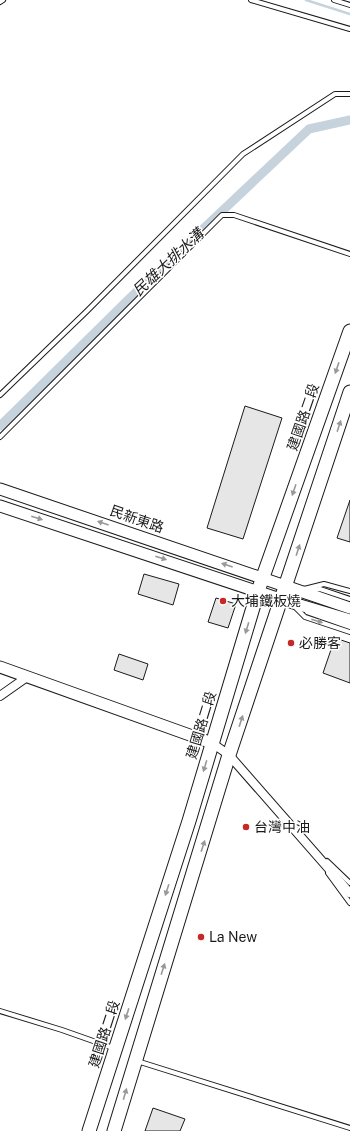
<svg xmlns="http://www.w3.org/2000/svg" width="350" height="1131" font-family="'Public Sans','Noto Sans TC',sans-serif">
	<style>
		.lines { fill: none; stroke-linecap: round; stroke-linejoin: round }
		.stream { stroke: #c6d2dc; stroke-width: 2.5 }
		.canal { stroke: #c6d2dc; stroke-width: 9 }
		.building { fill: #e6e6e6; stroke: #1a1a1a }
		.lane-casing { stroke: #1a1a1a; stroke-width: 6 }
		.street-casing { stroke: #1a1a1a; stroke-width: 10 }
		.secondary-casing { stroke: #1a1a1a; stroke-width: 13 }
		.primary-casing { stroke: #1a1a1a; stroke-width: 15 }
		.lane { stroke: #fff; stroke-width: 4 }
		.street { stroke: #fff; stroke-width: 8 }
		.secondary { stroke: #fff; stroke-width: 11 }
		.primary { stroke: #fff; stroke-width: 13 }
		.oneway { fill: #989898 }
		.poi-dot { fill: #c62828; stroke: #fff; stroke-width: 1.5 }
		.labels { text-anchor: middle; dominant-baseline: central; stroke-width: 3; stroke-linejoin: round; paint-order: stroke }
		.street-label { font-size: 14px; fill: #1a1a1a; stroke: #fff }
		.poi-label { font-size: 14px; fill: #1a1a1a; stroke: #fff; text-anchor: start }
		.water-label { font-size: 15px; font-style: italic; fill: #1a1a1a; stroke: #fff }
	</style>
	<rect width="100%" height="100%" fill="#fff"/>
	<g class="lines">
		<path class="stream" d="M306 0 350 14"/>
		<path class="canal" d="M0 426 130 298 309 129 350 120"/>
	</g>
	<g class="building">
		<path d="M245 406 282 418 243 539 207 528Z"/>
		<path d="M350 500V542L337 538Z"/>
		<path d="M144 574 179 584 173 605 138 594Z"/>
		<path d="M216 598 236 604 228 628 208 622Z"/>
		<path d="M335 638 350 643V683L323 673Z"/>
		<path d="M119 654 148 664 143 680 114 670Z"/>
		<path d="M153 1108 185 1119 180 1131H145Z"/>
	</g>
	<g class="lines">
		<g class="lane-casing">
			<g id="lane">
				<path d="M251 0 350 29"/>
				<path d="M334 0 350 5"/>
				<path d="M0 2 3 0"/>
				<path d="M0 395 87 311 243 154 335 94H350"/>
				<path d="M0 437 222 215H234L350 254"/>
				<path d="M304 589 324 584 350 591"/>
				<path d="M309 590 320 589 350 599"/>
				<path d="M294 606 305 617 350 632"/>
				<path d="M307 612 350 627"/>
				<path d="M327 861 350 883"/>
				<path d="M328 873 350 903"/>
				<path d="M0 1011 62 1030 113 1048"/>
				<path d="M137 1061 350 1128"/>
			</g>
		</g>
		<g class="street-casing">
			<g id="street">
				<path d="M0 696 27 677"/>
				<path d="M212 743 229 755 350 893"/>
			</g>
		</g>
		<g class="secondary-casing">
			<g id="secondary">
				<path d="M0 489 350 608"/>
				<path d="M0 506 280 599 350 620"/>
				<path d="M0 667 212 743"/>
			</g>
		</g>
		<g class="primary-casing">
			<g id="primary">
				<path d="M89 1131 189 821 258 591 350 331"/>
				<path d="M114 1131 229 755 350 392"/>
			</g>
		</g>
		<use href="#lane" class="lane"/>
		<use href="#street" class="street"/>
		<use href="#secondary" class="secondary"/>
		<use href="#primary" class="primary"/>
	</g>
	<defs><path id="oneway-solid" d="M-6-.8H1V-3.2L6.5 0L1 3.2V.8H-6Z"/></defs>
	<g class="oneway">
		<use href="#oneway-solid" transform="translate(337 368) rotate(109)"/>
		<use href="#oneway-solid" transform="translate(339 426) rotate(-72)"/>
		<use href="#oneway-solid" transform="translate(294 490) rotate(109)"/>
		<use href="#oneway-solid" transform="translate(37 518) rotate(17)"/>
		<use href="#oneway-solid" transform="translate(103 523) rotate(-161)"/>
		<use href="#oneway-solid" transform="translate(298 550) rotate(-72)"/>
		<use href="#oneway-solid" transform="translate(161 558) rotate(18)"/>
		<use href="#oneway-solid" transform="translate(227 565) rotate(-161)"/>
		<use href="#oneway-solid" transform="translate(317 621) rotate(18)"/>
		<use href="#oneway-solid" transform="translate(247 628) rotate(107)"/>
		<use href="#oneway-solid" transform="translate(241 721) rotate(-72)"/>
		<use href="#oneway-solid" transform="translate(205 766) rotate(107)"/>
		<use href="#oneway-solid" transform="translate(203 846) rotate(-72)"/>
		<use href="#oneway-solid" transform="translate(167 890) rotate(108)"/>
		<use href="#oneway-solid" transform="translate(163 969) rotate(-72)"/>
		<use href="#oneway-solid" transform="translate(127 1014) rotate(108)"/>
		<use href="#oneway-solid" transform="translate(125 1094) rotate(-74)"/>
	</g>
	<g class="poi-dot">
		<circle cx="223" cy="601" r="4"/>
		<circle cx="291" cy="643" r="4"/>
		<circle cx="246" cy="827" r="4"/>
		<circle cx="201" cy="937" r="4"/>
	</g>
	<g class="labels">
		<g class="street-label">
			<text transform="translate(303 417) rotate(-71)">建國路二段</text>
			<text transform="translate(137 519) rotate(19)">民新東路</text>
			<text transform="translate(201 725) rotate(-73)">建國路二段</text>
			<text transform="translate(104 1034) rotate(-72)">建國路二段</text>
		</g>
		<g class="poi-label">
			<text x="231" y="601">大埔鐵板燒</text>
			<text x="299" y="643">必勝客</text>
			<text x="254" y="827">台灣中油</text>
			<text x="209" y="937">La New</text>
		</g>
		<g class="water-label">
			<text transform="translate(168 262) rotate(-43)">民雄大排水溝</text>
		</g>
	</g>
</svg>
